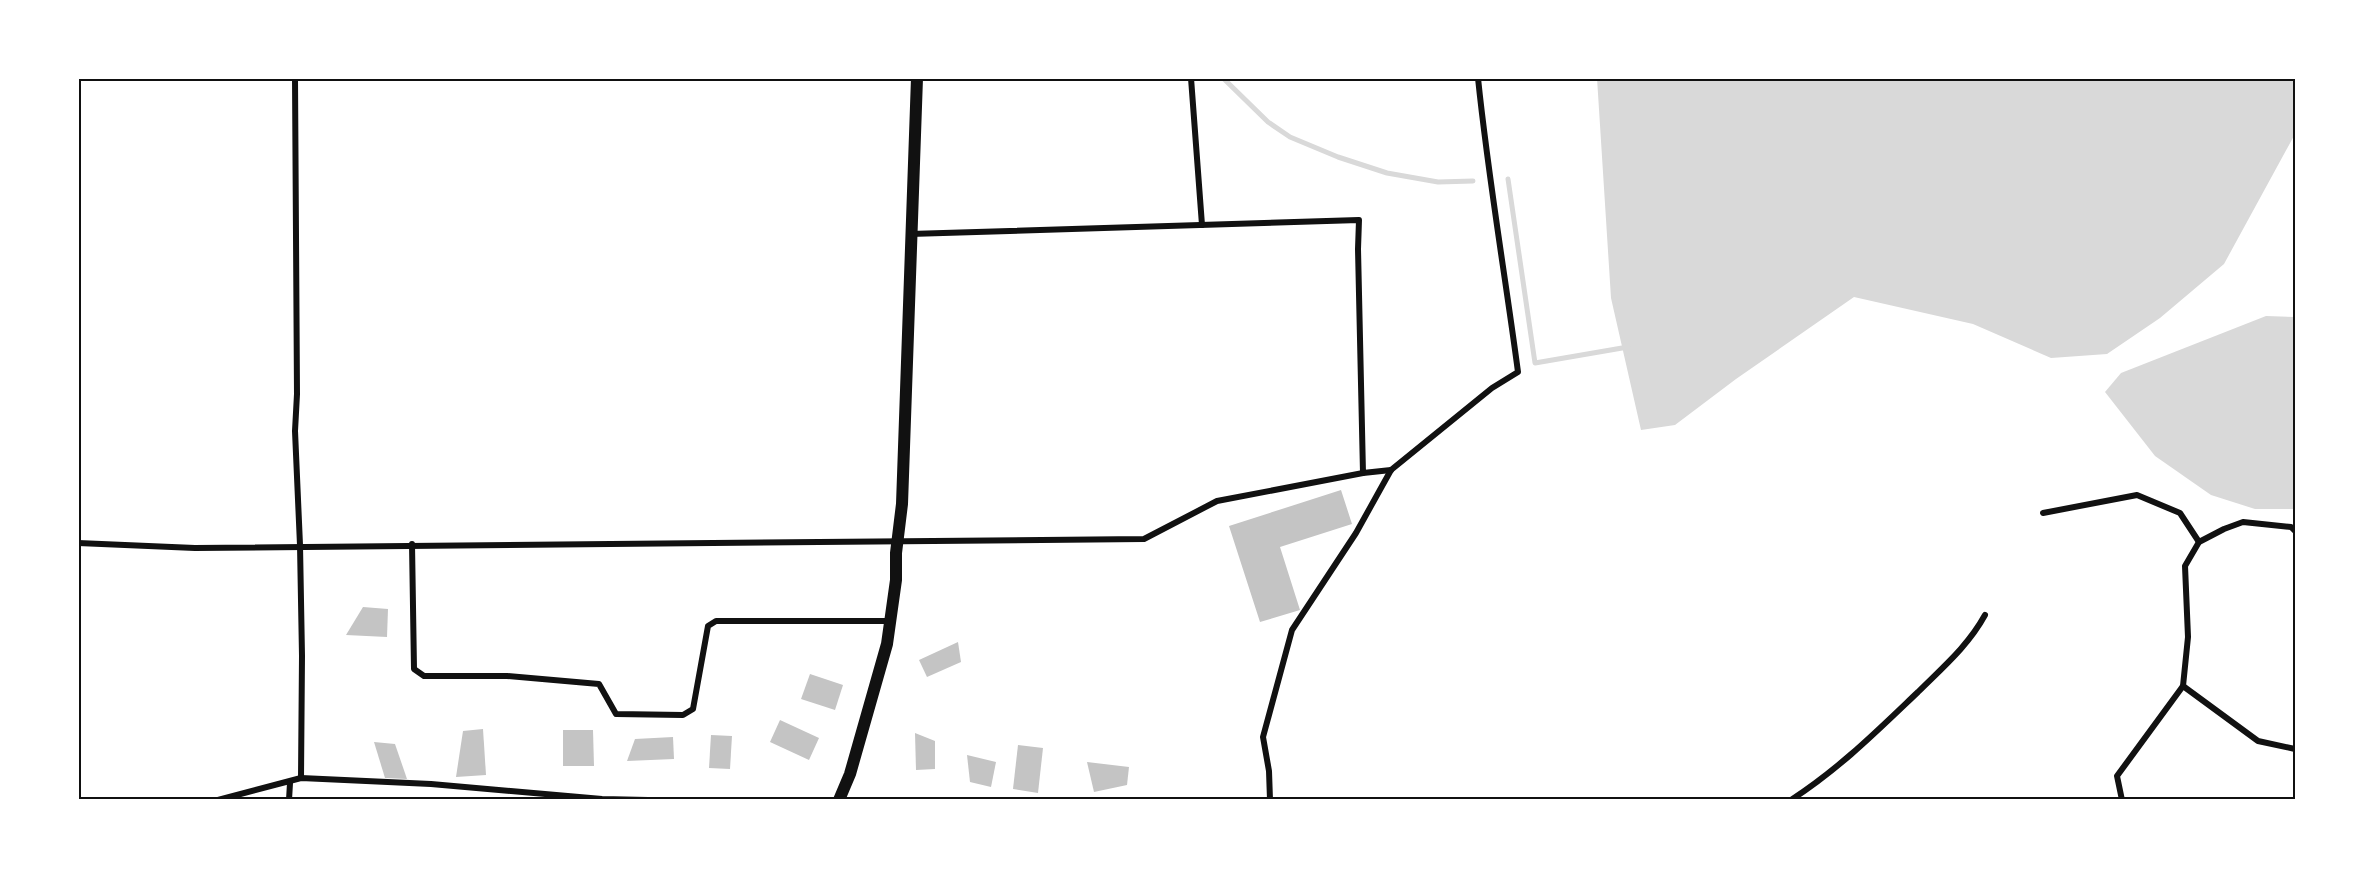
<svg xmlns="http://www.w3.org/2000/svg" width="2373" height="878" font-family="'DM Sans',sans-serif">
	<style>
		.water { fill: #d9d9d9 }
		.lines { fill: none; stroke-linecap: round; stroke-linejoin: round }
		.stream { stroke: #d9d9d9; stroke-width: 5 }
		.building { fill: #c4c4c4 }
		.minor { stroke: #111; stroke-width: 6 }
		.secondary { stroke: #111; stroke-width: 12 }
		.neatline { fill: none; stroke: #111; stroke-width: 2 }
	</style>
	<rect width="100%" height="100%" fill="#fff"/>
	<g class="water">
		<path d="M1597 78H2295V134L2224 264 2160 318 2107 354 2051 358 1973 324 1854 297 1736 379 1675 425 1641 430 1611 298Z"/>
		<path d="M2266 316 2295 317V509H2255L2211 495 2155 456 2105 392 2121 373Z"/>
	</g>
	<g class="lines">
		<g class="stream">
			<path d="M1223 78 1268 122 1290 137 1338 157 1387 173 1438 182 1473 181"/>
			<path d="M1508 179 1535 363 1628 347"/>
		</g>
	</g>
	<g class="building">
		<path d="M1341 490 1352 524 1280 547 1300 610 1260 622 1229 526Z"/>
		<path d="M363 607 388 609 387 637 346 635Z"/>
		<path d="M958 642 961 662 927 677 919 660Z"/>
		<path d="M810 674 843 685 835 710 801 699Z"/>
		<path d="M780 720 819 738 809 760 770 742Z"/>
		<path d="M483 729 486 775 456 777 463 731Z"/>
		<path d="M563 730H593L594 766H563Z"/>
		<path d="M915 733 935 741V769L916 770Z"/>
		<path d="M711 735 732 736 730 769 709 768Z"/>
		<path d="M673 737 674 759 627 761 635 739Z"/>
		<path d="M374 742 395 744 407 779 385 778Z"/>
		<path d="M1018 745 1043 748 1038 793 1013 789Z"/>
		<path d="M967 755 996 762 991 787 970 782Z"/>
		<path d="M1087 762 1129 767 1127 785 1094 792Z"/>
	</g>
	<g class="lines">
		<g class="minor">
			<path d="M295 78 297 394 295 431 300 545 302 656 301 778"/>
			<path d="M1191 78 1202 225"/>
			<path d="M910 234 1359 220 1358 249 1363 473 1391 470"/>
			<path d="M2043 513 2137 495 2180 513 2199 542"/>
			<path d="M78 543 195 548 1144 539 1217 501 1363 473"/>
			<path d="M412 544 414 669 424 676H507L599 684 616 714 683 715 693 709 708 626 716 621H890"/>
			<path d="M2183 686 2258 741 2295 749"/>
			<path d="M218 800 301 778 431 784 602 799 648 800"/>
			<path d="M289 800 290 783"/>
			<path d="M1270 800 1269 771 1263 737 1292 630 1356 533 1391 470 1492 388 1518 372C1505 274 1488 176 1478 78"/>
			<path d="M1791 800C1840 768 1876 732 1918 692 1943 667 1968 646 1985 615"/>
			<path d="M2122 800 2117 776 2183 686 2188 637 2185 566 2199 542 2224 529 2243 522 2291 527 2295 531"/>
		</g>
		<path class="secondary" d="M839 800 850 774 887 644 896 580V553L902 504 917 78"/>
	</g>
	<rect width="2373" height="878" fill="none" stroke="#ffffff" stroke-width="159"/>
	<rect x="80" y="80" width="2214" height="718" class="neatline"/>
</svg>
